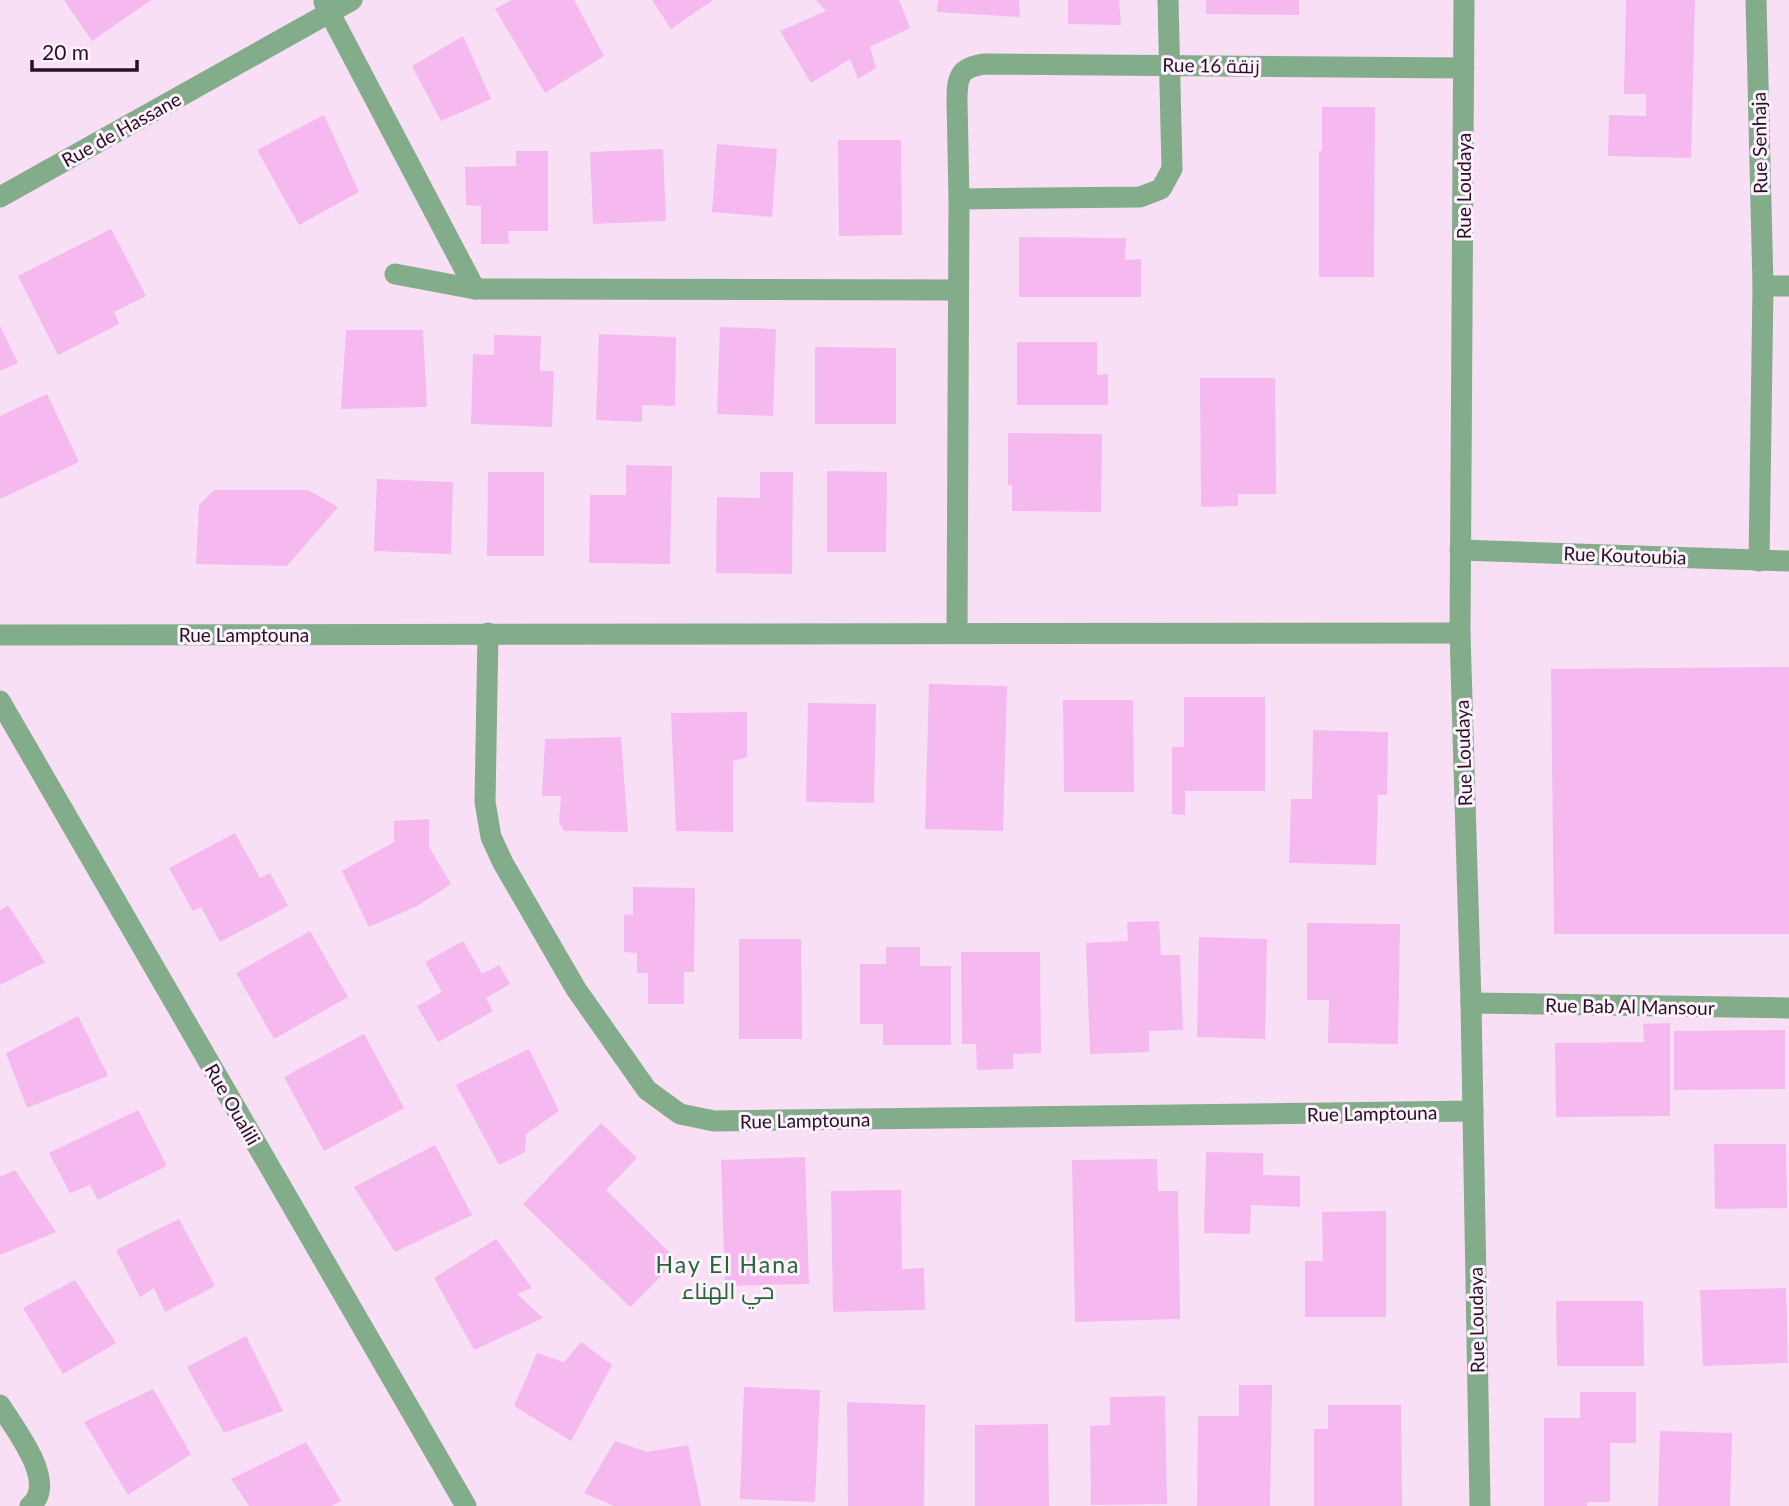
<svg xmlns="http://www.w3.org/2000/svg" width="1789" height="1506" font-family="Lato,Cairo,sans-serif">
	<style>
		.building { fill: #f5b9ef }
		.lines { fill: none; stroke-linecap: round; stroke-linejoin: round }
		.minor { stroke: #82ac8a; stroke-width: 21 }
		.labels { text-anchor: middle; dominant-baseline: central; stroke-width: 6; stroke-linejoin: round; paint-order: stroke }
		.street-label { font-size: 19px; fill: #261024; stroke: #fdf1fc }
		.quarter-label { font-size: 23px; letter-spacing: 2px; fill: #246637; stroke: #fdf1fc }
	</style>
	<rect width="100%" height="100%" fill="#f8dff5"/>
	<g class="building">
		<path d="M64 0H151L92 41Z"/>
		<path d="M512 0H574L604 56 545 93 495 9Z"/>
		<path d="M652 0H713L671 29Z"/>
		<path d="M816 0H899L910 28 870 47 876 68 858 79 850 59 811 83 780 31 826 11Z"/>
		<path d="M938 0H1019L1020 17 937 12Z"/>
		<path d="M1068 0H1119L1121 25 1068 24Z"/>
		<path d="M1206 0H1299V15L1206 14Z"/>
		<path d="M1626 0H1695L1691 158 1608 156 1609 115 1646 116V94H1624Z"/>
		<path d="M463 36 491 99 441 121 412 66Z"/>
		<path d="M1322 107H1375L1374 277H1319V151H1322Z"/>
		<path d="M324 115 359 192 299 225 257 150Z"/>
		<path d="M838 140H901L902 235 839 236Z"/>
		<path d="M717 144 777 149 772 217 712 212Z"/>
		<path d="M663 149 666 221 593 224 590 152Z"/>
		<path d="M516 151H548V231H508L509 244H481V206L466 205 465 167 516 166Z"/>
		<path d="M111 229 146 296 114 312 119 324 58 355 18 276Z"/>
		<path d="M1019 237 1126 238 1125 260 1141 259V297H1019Z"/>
		<path d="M0 326 18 363 0 371Z"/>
		<path d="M720 327 776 329 773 416 717 414Z"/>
		<path d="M346 330H423L427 407 341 409Z"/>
		<path d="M599 334 676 337 675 406 642 405V422L596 420Z"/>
		<path d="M494 335 541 336 540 371H554L552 427 471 424 473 354 494 355Z"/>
		<path d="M1017 342H1097V375L1108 374V405H1017Z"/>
		<path d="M815 347 896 348V424H815Z"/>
		<path d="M1200 378H1275L1276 494H1238V506L1201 507Z"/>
		<path d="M47 394 79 462 0 499V416Z"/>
		<path d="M1008 433 1102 434 1101 512 1012 511V485H1008Z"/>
		<path d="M626 465 672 466 670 564 589 563 590 495H626Z"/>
		<path d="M827 471 887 472 886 552H827Z"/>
		<path d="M488 472H544V556H487Z"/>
		<path d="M760 472H793L792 574 716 573 717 497 760 498Z"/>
		<path d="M377 479 453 482 451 554 374 551Z"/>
		<path d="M214 490H308L338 507 287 566 196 564 199 505Z"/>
		<path d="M1789 667V934H1554L1551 669Z"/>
		<path d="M929 684 1007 686 1003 831 925 829Z"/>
		<path d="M1184 697H1265V791H1185V815L1172 814V747H1184Z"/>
		<path d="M1063 700H1133L1134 792H1064Z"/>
		<path d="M808 703 876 704 874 803 806 802Z"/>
		<path d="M747 712V757L733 761V832L676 831 671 713Z"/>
		<path d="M1313 730 1388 732 1387 795H1378L1376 865 1289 863 1291 799H1312Z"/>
		<path d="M621 737 628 832 564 831 559 822 561 796H542L545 739Z"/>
		<path d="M429 819V847L451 884 417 906 369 927 342 871 394 842V821Z"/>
		<path d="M235 833 260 878 270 873 288 906 220 942 201 907 193 911 169 868Z"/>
		<path d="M633 887 695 888 694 972H684V1004H648V973H637V953L624 952V914L633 915Z"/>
		<path d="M8 905 45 962 0 985V910Z"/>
		<path d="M1159 921 1161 955H1180L1183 1030 1149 1031V1052L1090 1054 1086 943 1128 941 1127 922Z"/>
		<path d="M1307 923 1400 924 1398 1044 1328 1043 1329 1000H1307Z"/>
		<path d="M310 931 348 997 274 1039 236 973Z"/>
		<path d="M1199 937 1267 939 1265 1039 1197 1037Z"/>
		<path d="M739 939H801L802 1039H739Z"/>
		<path d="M463 941 482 974 499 965 510 984 486 998 493 1011 438 1042 417 1006 442 992 425 962Z"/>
		<path d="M886 947H920V966H951V1045H883V1024H860V964H886Z"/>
		<path d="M961 952H1040L1041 1053 1013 1054V1069L977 1070 976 1044H962Z"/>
		<path d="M78 1016 108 1076 27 1108 6 1053Z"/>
		<path d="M1670 1023V1116L1556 1117 1555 1043 1644 1042 1643 1024Z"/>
		<path d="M1785 1030V1089L1674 1090V1031Z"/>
		<path d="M364 1034 404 1108 324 1151 284 1077Z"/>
		<path d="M529 1049 559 1111 526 1134 525 1152 499 1165 456 1085Z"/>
		<path d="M138 1110 167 1166 98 1200 90 1185 70 1193 49 1153Z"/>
		<path d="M601 1123 637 1158 606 1190 677 1260 630 1307 523 1204Z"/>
		<path d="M1714 1144H1786L1787 1208 1715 1209Z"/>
		<path d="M435 1145 472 1215 395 1252 354 1187Z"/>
		<path d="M1206 1152 1263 1153V1175L1300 1176V1207L1251 1205 1250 1234 1204 1233Z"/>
		<path d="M805 1157 809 1284 725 1286 721 1160Z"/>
		<path d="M1157 1159 1158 1191H1178L1180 1319 1075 1322 1072 1160Z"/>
		<path d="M15 1170 56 1232 0 1255V1177Z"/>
		<path d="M901 1190 902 1269 924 1268 925 1310 833 1312 831 1191Z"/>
		<path d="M1386 1211V1317H1305V1261H1323L1322 1212Z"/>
		<path d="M179 1219 215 1286 165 1312 154 1288 140 1297 116 1250Z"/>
		<path d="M496 1239 532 1288 517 1294 543 1318 474 1350 434 1278Z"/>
		<path d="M75 1280 116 1343 63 1374 23 1308Z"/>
		<path d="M1786 1288 1788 1363 1703 1366 1700 1290Z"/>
		<path d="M1556 1301H1643L1644 1366H1557Z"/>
		<path d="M246 1336 283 1411 224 1433 187 1367Z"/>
		<path d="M581 1342 612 1365 571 1441 514 1406 537 1353 564 1362Z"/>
		<path d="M1239 1385H1272L1270 1506H1197L1198 1416H1239Z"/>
		<path d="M744 1387 820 1390 815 1502 740 1499Z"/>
		<path d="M153 1389 191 1454 128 1495 84 1422Z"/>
		<path d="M1580 1392H1636V1443H1610V1502H1587V1506H1544V1418H1580Z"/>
		<path d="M1165 1396 1167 1504 1091 1505 1090 1426 1110 1425V1397Z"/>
		<path d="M847 1402 925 1405 924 1506H848Z"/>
		<path d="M1328 1405H1401L1402 1506H1314V1429H1328Z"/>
		<path d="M1048 1424 1049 1506H975V1425Z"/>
		<path d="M1660 1431 1732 1433 1730 1506H1658Z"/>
		<path d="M615 1441 647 1452 688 1445 701 1506H614L584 1493Z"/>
		<path d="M306 1442 341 1501 332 1506H249L231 1479Z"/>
	</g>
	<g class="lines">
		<g class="minor">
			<path d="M1464 0 1460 633 1471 1003 1480 1506"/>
			<path d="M1756 0 1763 286 1759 561"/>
			<path d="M324 2 475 289"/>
			<path d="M0 197 352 0"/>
			<path d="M959 199 1140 197 1161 189 1172 169 1168 0"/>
			<path d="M395 274 475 289 957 290"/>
			<path d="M1763 286H1789"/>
			<path d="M1460 550 1789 561"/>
			<path d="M957 632 959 199 957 100C957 76 960 67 985 64L1464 68"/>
			<path d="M488 633 485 802 491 837 503 863 576 989 647 1090 680 1114 714 1121 1473 1111"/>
			<path d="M0 635 1460 633"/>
			<path d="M0 701 466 1506"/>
			<path d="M1471 1003 1789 1008"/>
			<path d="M0 1405C14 1428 59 1483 30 1506"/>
		</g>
	</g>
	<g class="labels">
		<g class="street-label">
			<text transform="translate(1211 65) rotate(1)">Rue 16 زنقة</text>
			<text transform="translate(121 129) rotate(-29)">Rue de Hassane</text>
			<text transform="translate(1759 143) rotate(-91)">Rue Senhaja</text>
			<text transform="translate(1463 186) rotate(-90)">Rue Loudaya</text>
			<text transform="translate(1625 555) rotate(2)">Rue Koutoubia</text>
			<text x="244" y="634">Rue Lamptouna</text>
			<text transform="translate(1463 753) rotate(-92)">Rue Loudaya</text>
			<text transform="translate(1630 1006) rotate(1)">Rue Bab Al Mansour</text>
			<text transform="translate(233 1104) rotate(60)">Rue Oualili</text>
			<text transform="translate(1372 1113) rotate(-1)">Rue Lamptouna</text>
			<text transform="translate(805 1120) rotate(-1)">Rue Lamptouna</text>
			<text transform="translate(1476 1320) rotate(-91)">Rue Loudaya</text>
		</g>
		<g class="quarter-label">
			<text x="728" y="1264">Hay El Hana<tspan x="728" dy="26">حي الهناء</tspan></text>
		</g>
	</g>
	<path d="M32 60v10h105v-10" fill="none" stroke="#261024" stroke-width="3.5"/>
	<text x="42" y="60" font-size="21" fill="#261024" stroke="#fdf1fc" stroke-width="5" paint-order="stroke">20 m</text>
</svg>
